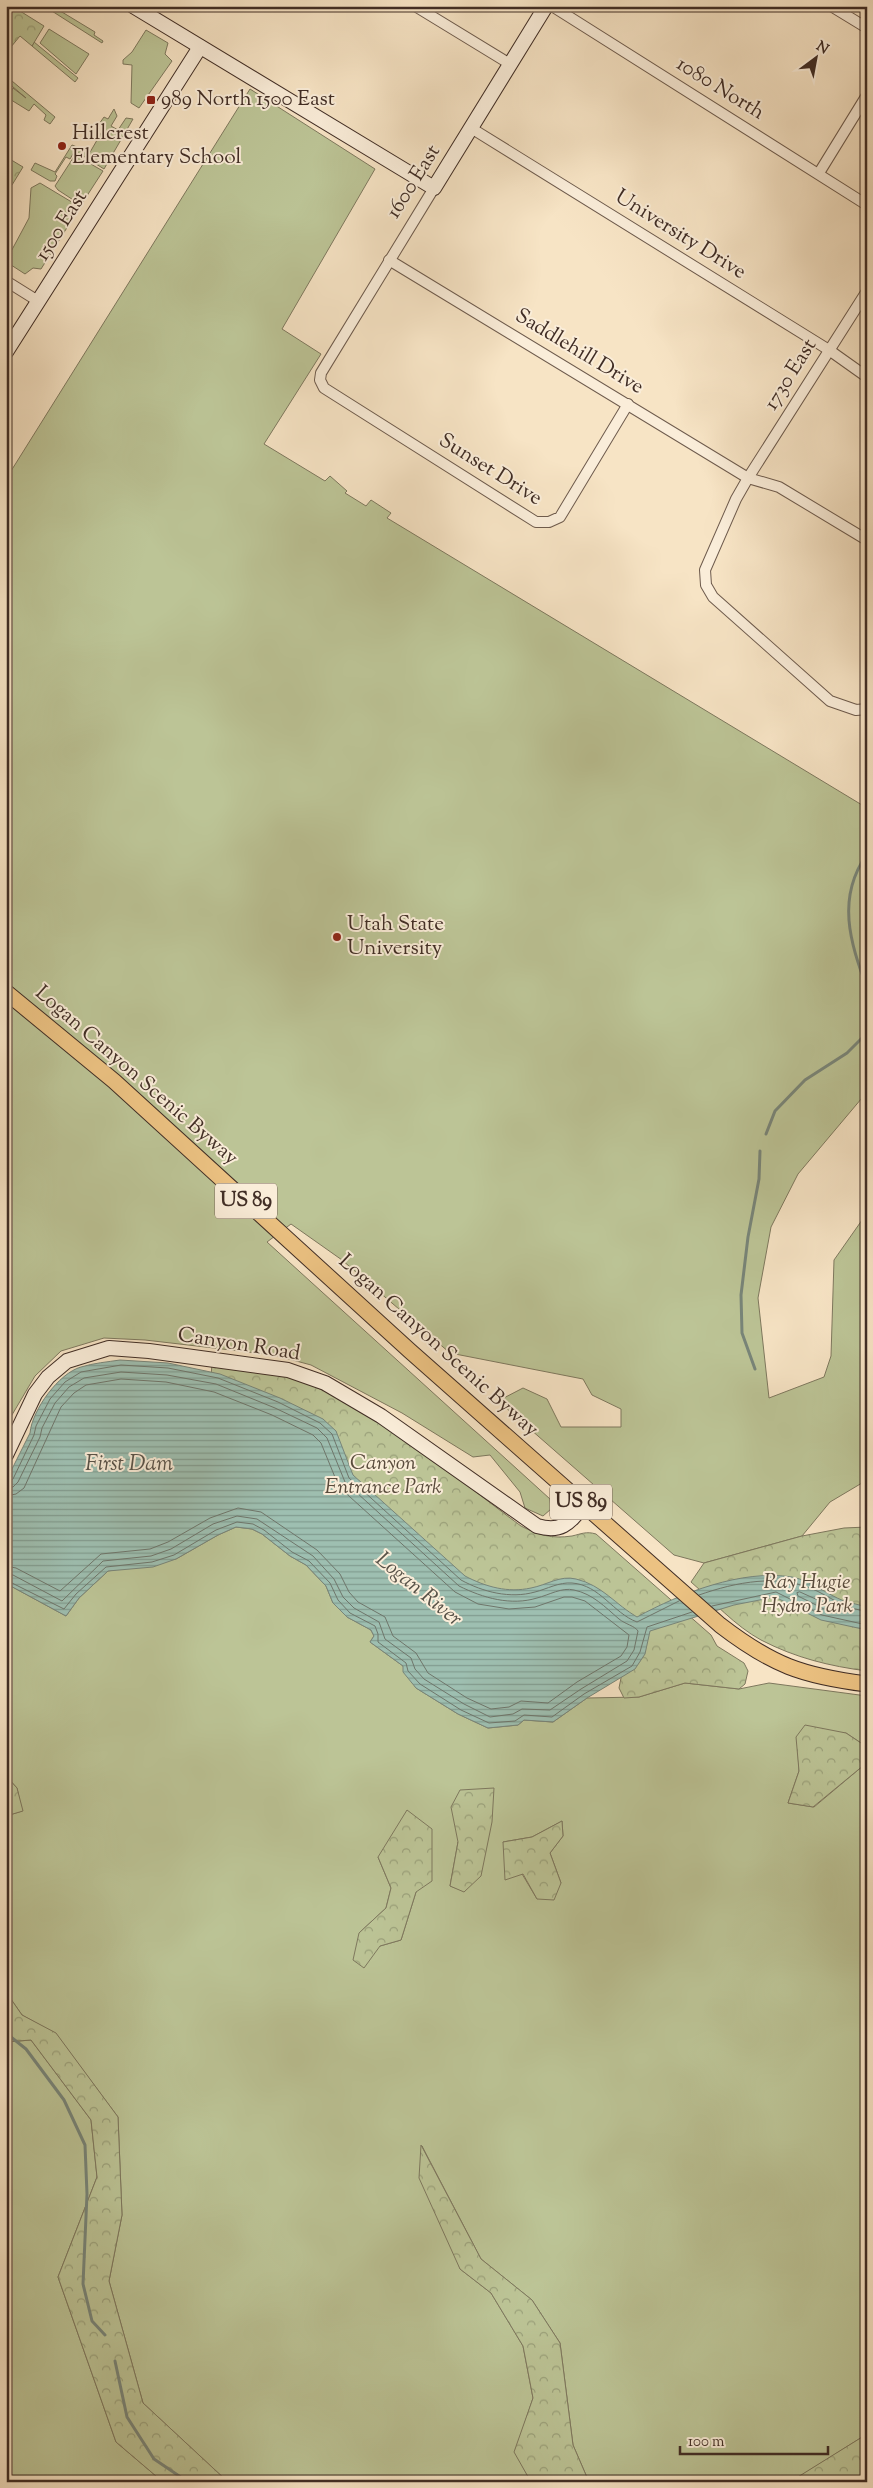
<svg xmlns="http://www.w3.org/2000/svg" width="873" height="2488" font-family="'Sorts Mill Goudy',serif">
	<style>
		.green { fill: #bcc496; stroke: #7e785e; fill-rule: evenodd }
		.forest { fill: url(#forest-crowns); stroke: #7e785e }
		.water { fill: url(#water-rules); stroke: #788579 }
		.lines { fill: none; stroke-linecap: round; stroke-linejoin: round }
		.shore { stroke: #6f766b; stroke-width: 1 }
		.stream { stroke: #788579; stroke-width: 3 }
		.street-casing { stroke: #6e5b4d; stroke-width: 12 }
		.secondary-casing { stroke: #402d25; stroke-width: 16 }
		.primary-casing { stroke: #402d25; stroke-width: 17 }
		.street { stroke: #faedd9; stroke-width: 10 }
		.secondary { stroke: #faedd9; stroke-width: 14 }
		.primary { stroke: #ecc282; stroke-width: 15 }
		.poi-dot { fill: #8f2418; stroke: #faedd9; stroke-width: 2 }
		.labels { text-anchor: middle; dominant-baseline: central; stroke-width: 4; stroke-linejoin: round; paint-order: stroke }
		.shield { fill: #faedd9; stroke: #78675b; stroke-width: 1 }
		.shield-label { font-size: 20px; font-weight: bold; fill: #402d25 }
		.street-label { font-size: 21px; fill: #402d25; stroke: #faedd9 }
		.poi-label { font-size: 21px; fill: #402d25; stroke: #faedd9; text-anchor: start }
		.park-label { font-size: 21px; font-style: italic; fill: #594b3c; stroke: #faedd9 }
		.water-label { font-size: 22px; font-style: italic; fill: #585248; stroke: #faedd9 }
	</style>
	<defs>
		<pattern id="forest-crowns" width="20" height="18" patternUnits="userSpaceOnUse" patternTransform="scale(1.25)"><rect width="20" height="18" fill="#bcc496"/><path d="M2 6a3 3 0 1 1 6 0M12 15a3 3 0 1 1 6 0" fill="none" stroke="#9aa07a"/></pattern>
		<pattern id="water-rules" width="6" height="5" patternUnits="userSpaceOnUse" patternTransform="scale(1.25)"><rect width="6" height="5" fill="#9ebfb1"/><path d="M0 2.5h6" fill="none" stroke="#829c90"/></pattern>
	</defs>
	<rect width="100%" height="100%" fill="#f7e4c5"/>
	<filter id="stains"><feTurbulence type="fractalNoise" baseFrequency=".004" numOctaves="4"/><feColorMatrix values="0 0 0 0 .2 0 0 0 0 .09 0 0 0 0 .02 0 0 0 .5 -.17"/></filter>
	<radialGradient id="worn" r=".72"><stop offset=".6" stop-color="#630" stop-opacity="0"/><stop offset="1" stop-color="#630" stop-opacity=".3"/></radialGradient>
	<g class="green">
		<path d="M44 6H52L95 32 94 35 103 41 102 43Z"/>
		<path d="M49 29 89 54 76 74 40 43Z"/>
		<path d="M146 30 168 43 165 54 172 61 139 108 131 103 132 65 123 64V60L132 52Z"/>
		<path d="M34 42 78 78 75 82 32 46Z"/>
		<path d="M6 76 55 117 50 124 44 120 46 115 34 104 29 111 8 98 13 88 26 98 6 81Z"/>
		<path d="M250 89 375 169 282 329 321 354 264 444 325 481 330 476 347 491 345 493 366 506 371 500 391 513 387 518 867 808V1092L798 1174 771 1227 758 1298 769 1398 824 1377 831 1356 834 1260 867 1213V1480L830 1502 802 1536 704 1563 674 1555 498 1401 523 1388 547 1399 561 1427H621V1409L592 1395 583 1379 450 1353 342 1260 291 1224 267 1242 550 1499 551 1509 543 1516 525 1508 520 1492 490 1455 473 1457 402 1413 311 1365 274 1355 145 1340 104 1338 61 1351 35 1376 6 1425V479Z"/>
		<path d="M114 109 117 116 111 126 118 130 126 118 133 119 104 169 77 152 79 149 89 154 104 128 99 124 104 117 108 119Z"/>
		<path d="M72 145 77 147 70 159 66 157 55 174 57 176 55 181H50L31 170 35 163 55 172Z"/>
		<path d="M75 155 103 171 81 205 58 190 55 186Z"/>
		<path d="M40 183 80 207 41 269 33 268 25 274 8 263 7 259 29 218 31 188Z"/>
		<path d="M236 1527 252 1529 262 1534 290 1556 306 1565 326 1586 333 1603 347 1617 371 1630 374 1636 370 1642 403 1666 416 1688 458 1714 488 1728 518 1725 524 1720 553 1722 587 1698 639 1697 685 1683 739 1689 769 1683 867 1696V1747L846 1733 797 1737 799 1771 788 1803 814 1807 864 1765 867 1753V2434L794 2480 795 2482 670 2477 668 2482H589L573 2445 560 2343 532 2300 481 2259 422 2146 460 2269 491 2293 523 2346 533 2398 515 2452 531 2482H228L143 2403 109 2281 122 2215 118 2117 56 2034 22 2015 6 1992V1816L22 1811 17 1788 6 1776V1586L7 1584 66 1616 79 1598 108 1571 176 1559 218 1535ZM562 1821 563 1836 550 1853 561 1883 537 1899 503 1842 532 1837ZM458 1842 464 1891 450 1886ZM378 1857 416 1892 401 1940 380 1946 359 1933 386 1908 391 1888Z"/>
		<path d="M31 2040 91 2120 97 2177 58 2277 116 2442 163 2482H6V2042Z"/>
	</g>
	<g class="forest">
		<path d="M6 6H12L44 26 32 46 20 36 6 53Z"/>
		<path d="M8 158 23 167 12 185 6 182Z"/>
		<path d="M212 1363C240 1367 272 1369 299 1380 376 1409 453 1476 521 1526 538 1535 552 1539 572 1536 581 1534 586 1531 596 1534L711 1635 717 1646 744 1663 748 1671 745 1684 739 1689 685 1683 639 1697 624 1698 619 1688 622 1673 482 1597 211 1377Z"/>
		<path d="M867 1527V1671C829 1666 796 1658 761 1640 735 1626 713 1601 691 1582L704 1563 802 1536 844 1528Z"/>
		<path d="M805 1725 846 1733 867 1747 864 1765 813 1807 788 1803 799 1771 796 1737Z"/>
		<path d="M6 1776 17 1788 23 1811 6 1816Z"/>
		<path d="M494 1788 492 1822 481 1876 464 1892 450 1886 458 1842 451 1807 460 1790Z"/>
		<path d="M407 1810 432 1829V1881L416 1892 401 1940 380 1946 364 1968 353 1960 359 1933 386 1908 391 1888 378 1857Z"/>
		<path d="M562 1821 563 1836 550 1853 561 1883 554 1900 537 1899 523 1874 505 1880 503 1842 532 1837Z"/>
		<path d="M6 1992 22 2015 56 2033 118 2117 122 2215 109 2281 143 2403 228 2482H163L116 2442 58 2277 97 2177 91 2120 31 2040 6 2042Z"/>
		<path d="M421 2145 481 2259 532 2300 560 2343 573 2445 589 2482H531L514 2452 533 2398 523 2346 491 2293 460 2269 419 2178Z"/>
		<path d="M867 2434V2482L793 2480Z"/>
	</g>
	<path class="water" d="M120 1360 168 1363 220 1374 280 1398 323 1419 336 1431 353 1475 465 1576C486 1587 508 1593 531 1588 547 1585 560 1575 576 1579 602 1585 616 1605 637 1617 681 1593 742 1569 792 1577 812 1581 826 1594 844 1601 852 1603 859 1605 867 1607V1630L821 1620 775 1597 734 1605 650 1631 645 1654 635 1669 587 1698 553 1722 524 1720 518 1725 488 1728 458 1714 416 1688 403 1672V1666L370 1642 374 1636 371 1630 347 1617 333 1603 326 1586 306 1565 290 1556 262 1534 252 1529 236 1527 218 1535 176 1559 153 1567 108 1571 79 1598 66 1616 7 1584 6 1586V1481L30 1433C32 1410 59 1373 81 1367 94 1363 107 1362 120 1360Z"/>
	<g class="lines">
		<g class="shore">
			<path d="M6 1482 13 1479 34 1435 36 1426 50 1399 65 1382 81 1372 121 1365 168 1368 218 1378 278 1402 320 1423 332 1434 349 1478 461 1580C483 1592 510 1599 535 1592 547 1589 559 1582 572 1583 600 1585 613 1613 637 1622L679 1601"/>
			<path d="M6 1488 13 1487 18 1482 40 1437 42 1428 55 1403 69 1387 84 1378 121 1372 167 1375 216 1384 275 1408 317 1428 327 1438 345 1482 459 1586C483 1598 511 1606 537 1598 549 1595 562 1587 574 1590 593 1594 605 1607 619 1619 625 1624 635 1626 638 1631L634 1650 627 1661 581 1689 550 1710 522 1709 513 1714 490 1717 464 1704 424 1679 415 1669 411 1658 385 1639 379 1622 354 1608 343 1597 334 1579 313 1556 257 1519 237 1516 213 1524 171 1549 151 1556 103 1561 62 1601 13 1575 6 1574"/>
			<path d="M6 1496 16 1494 24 1488 61 1407 74 1393 86 1385 121 1379 166 1382 214 1392 272 1415 313 1435 321 1443 339 1487 455 1592 478 1604 509 1609 535 1607 564 1597H572L585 1601 629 1635 627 1647 621 1656 577 1682 548 1703 521 1701 509 1707 491 1709 467 1698 428 1673 416 1653 393 1636 385 1617 358 1602 349 1592 340 1574 317 1550 261 1512 238 1508 210 1518 168 1542 150 1549 101 1554 60 1591 16 1568 6 1566"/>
			<path d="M6 1580 64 1609 76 1594 106 1567 152 1562 174 1555 216 1530 237 1522 253 1524 264 1530 292 1552 309 1561 330 1583 338 1600 350 1613 375 1626 378 1634V1642L406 1663 408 1671 420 1684 461 1710 489 1723 515 1721 524 1715 552 1717 584 1694 632 1666 640 1652 647 1627 692 1612"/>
			<path d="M800 1592 829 1605V1608L824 1609 798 1596 797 1593Z"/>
			<path d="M699 1595C736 1582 780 1573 817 1591 833 1599 848 1610 867 1611"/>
			<path d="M712 1606 776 1592 822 1615 867 1625"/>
		</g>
		<g class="stream">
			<path d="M867 854C836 898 850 942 867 988"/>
			<path d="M766 1134 775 1111 805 1080 847 1053 867 1033"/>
			<path d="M755 1369 742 1333 741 1295 748 1237 759 1179 760 1151"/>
			<path d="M6 2033 26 2049 64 2100 85 2145 87 2194 83 2284 92 2321 105 2335"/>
			<path d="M115 2361 127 2417 154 2459 188 2482"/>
		</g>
		<g class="street-casing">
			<g id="street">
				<path d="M415 6 510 64"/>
				<path d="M552 6 867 205"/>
				<path d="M831 6 867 28"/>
				<path d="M471 128 829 350 867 377"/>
				<path d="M819 173 867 95"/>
				<path d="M434 188 321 373 320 380 324 388 536 522H549L560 517 628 404"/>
				<path d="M389 260 748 478 779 487 867 540"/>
				<path d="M6 281 38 301"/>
				<path d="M867 291 748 478 736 499 705 570 706 585 713 597 830 701 856 710 867 709"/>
			</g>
		</g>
		<g class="secondary-casing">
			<g id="secondary">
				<path d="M133 6 434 188 546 6"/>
				<path d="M6 352 200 47"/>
				<path d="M6 1455 35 1394 48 1377 67 1361 109 1348 149 1351 288 1370 325 1383 381 1416 537 1526C562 1533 569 1523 584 1505"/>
			</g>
		</g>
		<g class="primary-casing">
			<path id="primary" d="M6 992 114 1081 410 1351 720 1625C772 1665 802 1676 867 1684"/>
		</g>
		<use href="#street" class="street"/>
		<use href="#secondary" class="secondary"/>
		<use href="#primary" class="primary"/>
	</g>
	<g class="poi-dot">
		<rect x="146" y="95" width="10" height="10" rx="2.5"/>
		<circle cx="62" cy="146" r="5"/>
		<circle cx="337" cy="937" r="5"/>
	</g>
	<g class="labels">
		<g class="shield">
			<rect x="215" y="1183.5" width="62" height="35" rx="4"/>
			<rect x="550" y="1484.5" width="62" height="35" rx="4"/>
		</g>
		<g class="shield-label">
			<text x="246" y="1201">US 89</text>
			<text x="581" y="1502">US 89</text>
		</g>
		<g class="street-label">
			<text transform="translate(720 89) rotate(32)">1080 North</text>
			<text transform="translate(414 182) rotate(-58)">1600 East</text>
			<text transform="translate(62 226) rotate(-58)">1500 East</text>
			<text transform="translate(680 235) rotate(32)">University Drive</text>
			<text transform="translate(579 352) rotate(31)">Saddlehill Drive</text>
			<text transform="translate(791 375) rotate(-58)">1730 East</text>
			<text transform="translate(490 470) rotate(32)">Sunset Drive</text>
			<text transform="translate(136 1076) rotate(41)">Logan Canyon Scenic Byway</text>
			<text transform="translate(239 1345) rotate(9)">Canyon Road</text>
			<text transform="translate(438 1346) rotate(42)">Logan Canyon Scenic Byway</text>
		</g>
		<g class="poi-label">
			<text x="161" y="100">989 North 1500 East</text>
			<text x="72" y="134">Hillcrest<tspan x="72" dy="24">Elementary School</tspan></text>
			<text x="347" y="925">Utah State<tspan x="347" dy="24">University</tspan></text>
		</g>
		<g class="park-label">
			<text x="383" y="1464">Canyon<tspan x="383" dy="24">Entrance Park</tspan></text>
			<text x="807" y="1583">Ray Hugie<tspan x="807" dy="24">Hydro Park</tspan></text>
		</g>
		<g class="water-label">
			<text x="129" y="1465">First Dam</text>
			<text transform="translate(418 1590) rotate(39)">Logan River</text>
		</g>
	</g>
	<rect width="873" height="2488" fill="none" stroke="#f7e4c5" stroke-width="25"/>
	<rect x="8" y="8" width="858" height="2473" fill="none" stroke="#402d25" stroke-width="2.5"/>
	<rect x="12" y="12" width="848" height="2463" fill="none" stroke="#402d25"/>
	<g transform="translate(816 58) rotate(32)" stroke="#faedd9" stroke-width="4" paint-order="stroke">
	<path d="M0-4L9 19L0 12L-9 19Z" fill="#402d25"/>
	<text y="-8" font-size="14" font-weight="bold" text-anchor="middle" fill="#402d25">N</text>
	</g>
	<path d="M680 2446v8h148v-8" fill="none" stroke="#402d25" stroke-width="2.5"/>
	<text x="688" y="2446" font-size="15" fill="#402d25" stroke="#faedd9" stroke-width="4" paint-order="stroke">100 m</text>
	<rect width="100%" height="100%" filter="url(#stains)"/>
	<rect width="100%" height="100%" fill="url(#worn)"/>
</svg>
